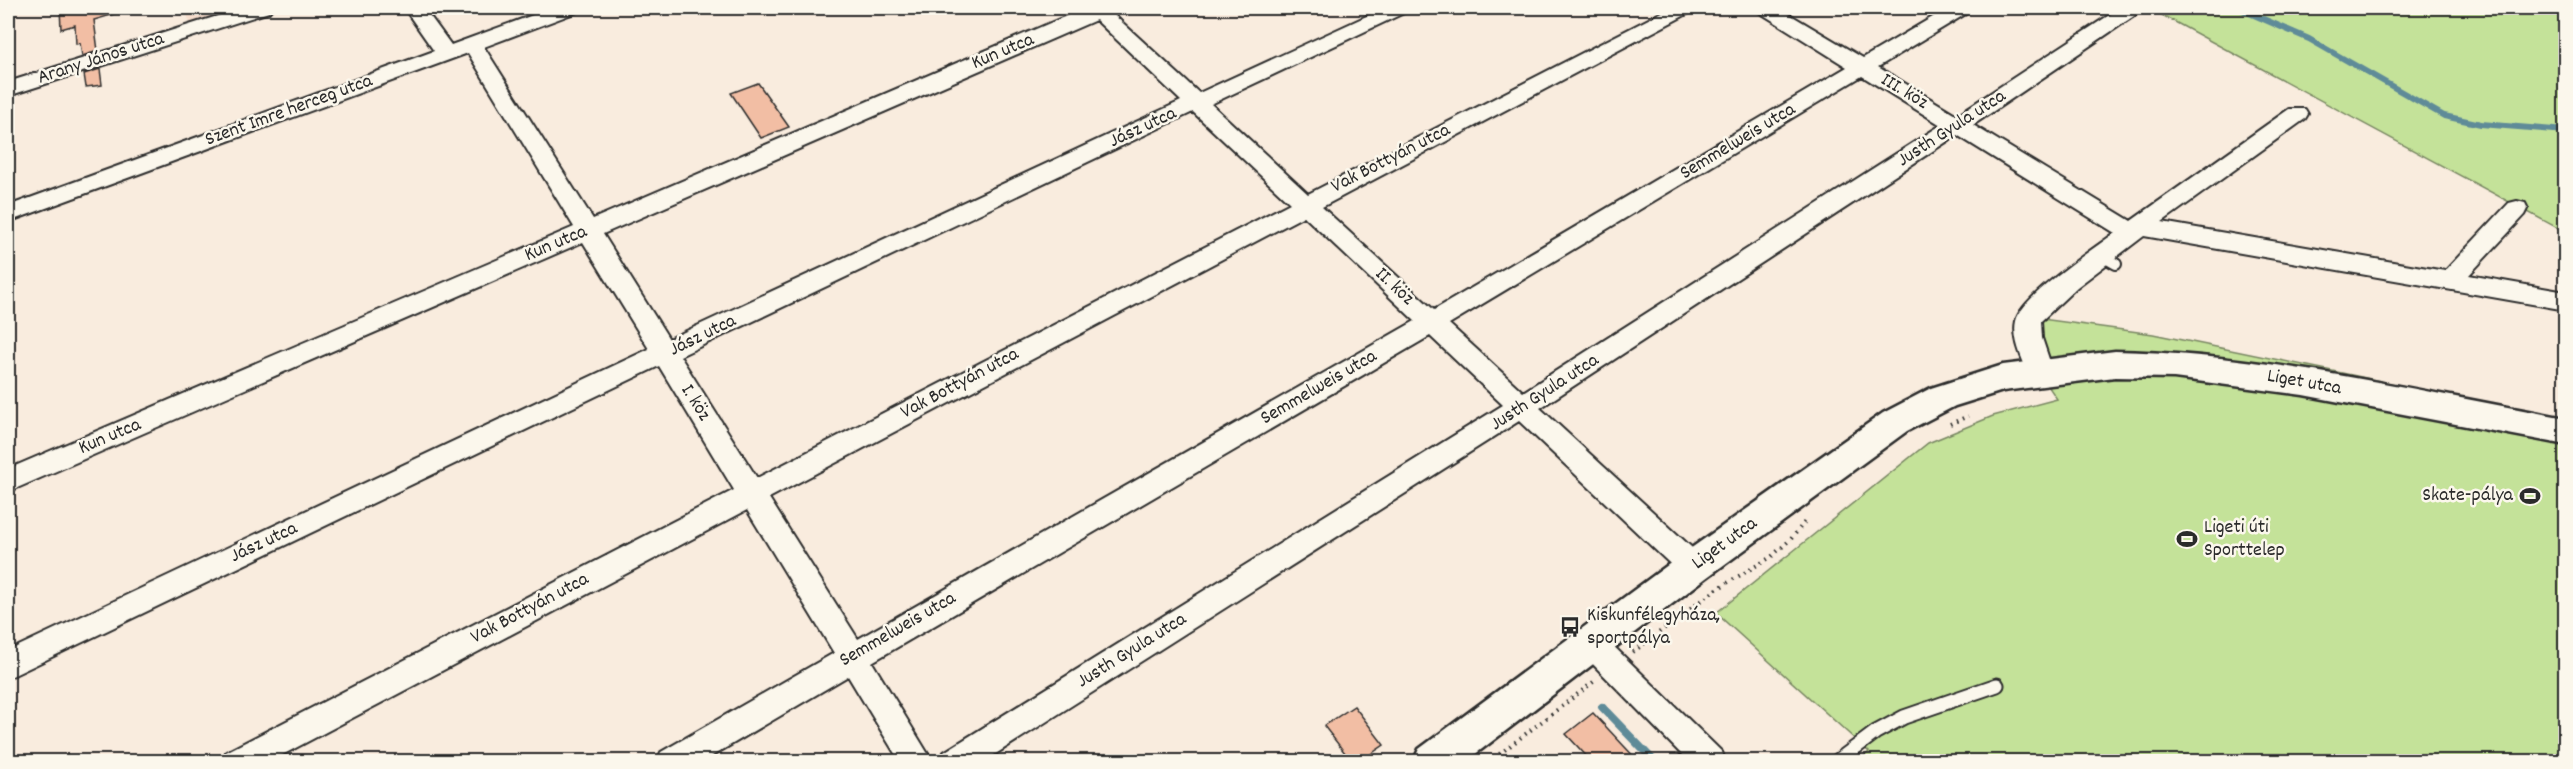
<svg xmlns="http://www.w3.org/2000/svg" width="2573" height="769" font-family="Dekko,sans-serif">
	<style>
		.built { fill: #f7decd }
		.green { fill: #c4e299; stroke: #788662; stroke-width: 1.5 }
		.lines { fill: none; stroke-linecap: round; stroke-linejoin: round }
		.stream-far1 { stroke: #5f8b98; stroke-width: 6 }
		.stream { stroke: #5f8b98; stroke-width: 8 }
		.building { fill: #f2bea4; stroke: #2b2b2b; stroke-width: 1.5 }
		.lane-far1-casing { stroke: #2b2b2b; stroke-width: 14 }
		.lane-casing { stroke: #2b2b2b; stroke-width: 17 }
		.street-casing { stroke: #2b2b2b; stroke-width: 4 }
		.secondary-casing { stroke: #2b2b2b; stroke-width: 5 }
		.path { stroke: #2b2b2b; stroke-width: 4; stroke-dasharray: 1.5 5; stroke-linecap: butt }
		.lane-far1 { stroke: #fbf7ec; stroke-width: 10 }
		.lane { stroke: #fbf7ec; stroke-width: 13 }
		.street { fill: #fbf7ec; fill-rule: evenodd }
		.secondary { fill: #fbf7ec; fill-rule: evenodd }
		.labels { text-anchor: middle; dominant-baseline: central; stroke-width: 5; stroke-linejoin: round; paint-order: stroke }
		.street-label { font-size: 20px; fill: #2b2b2b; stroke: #fbf7ec }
		.poi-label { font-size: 20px; fill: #2b2b2b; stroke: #fbf7ec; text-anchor: start }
	</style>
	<rect width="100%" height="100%" fill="#f9ecde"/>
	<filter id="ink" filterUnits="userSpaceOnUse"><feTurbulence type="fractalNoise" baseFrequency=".0167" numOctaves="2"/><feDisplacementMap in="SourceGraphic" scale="12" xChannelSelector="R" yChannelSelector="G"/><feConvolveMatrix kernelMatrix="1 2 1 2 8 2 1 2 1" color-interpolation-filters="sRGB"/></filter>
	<g filter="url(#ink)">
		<path class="built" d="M184 8H254L192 27Z"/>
		<g class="green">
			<path d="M2149 8H2565V232Z"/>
			<path d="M2020 316 2153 334 2565 419V761H1859L1869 752 1716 613 1928 443 1993 416 2057 399 2038 371Z"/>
		</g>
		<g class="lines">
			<path class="stream-far1" d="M2238 8 2309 39 2444 116 2481 124 2566 131"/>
			<path class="stream" d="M1602 707 1655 762"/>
		</g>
		<g class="building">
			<path d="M60 8H118V13L94 20 98 51 82 56 80 43 76 44 75 25 61 29Z"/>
			<path d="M100 69 102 85 86 87 84 74Z"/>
			<path d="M758 83 789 127 761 138 731 93Z"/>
			<path d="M1354 706 1384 745 1359 762H1352L1324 726Z"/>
			<path d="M1593 713 1639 762H1592L1566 734Z"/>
		</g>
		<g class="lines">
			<g class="lane-far1-casing">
				<path id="lane-far1" d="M2102 256 2116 264"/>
			</g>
			<g class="lane-casing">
				<path id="lane" d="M1836 762 1876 732 1904 717 1997 685"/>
			</g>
			<g class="street-casing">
				<g id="street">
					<path d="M243 8H272L269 12 8 96V82Z"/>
					<path d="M404 8H424L451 45 552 8H580L577 12 484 47 593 219 1085 8H1115L1112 13 1199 93 1384 8H1409L1406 12 1211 104 1308 194 1670 8H1694L1691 12 1322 207 1434 310 1847 67 1759 12 1756 8H1779L1863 58 1948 8H1972L1969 12 1878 67 1957 115 2120 8H2133L2137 12 2134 16 1973 125 2131 221 2289 109H2305L2308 114 2305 119 2162 222 2445 271 2509 203 2517 201 2525 203 2528 209 2525 215 2469 275 2566 292V310L2144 236 2077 287 2041 321 2042 338 2053 371 2049 378 2040 381 2031 378C2023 362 2012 339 2016 321 2021 297 2094 248 2115 233L1957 135 1540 408 1703 558 1707 567 1703 576 1693 579 1683 576 1519 421 983 762H940L944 752 1503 405 1430 336 872 662 933 762H900L848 676 702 762H657L661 752 834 653 747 510 269 762H222L226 752 734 490 659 366 8 678V651L649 349 583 242 8 492V469L574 227 468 53 8 222V206L434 51ZM1096 20 1181 101 669 339 603 234ZM1862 76 1941 125 1523 392 1449 324ZM1193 112 1290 203 757 478 680 356ZM1304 216 1415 321 858 639 769 498Z"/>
					<path d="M1591 630 1601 634 1722 752 1726 762H1689L1581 652 1576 643 1581 634Z"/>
				</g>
			</g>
			<g class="secondary-casing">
				<path id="secondary" d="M2115 351C2267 354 2417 391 2566 418V445L2303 395 2174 378 2115 377 2003 391 1955 406 1907 431 1706 578 1465 762H1413L1419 749 1680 556 1883 413 1931 388 2003 365Z"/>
			</g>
			<g class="path">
				<path d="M1950 424 1968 416"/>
				<path d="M1633 652 1717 589 1771 557 1791 539 1807 519"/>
				<path d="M1489 762 1596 680"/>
			</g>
			<use href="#lane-far1" class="lane-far1"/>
			<use href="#lane" class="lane"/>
			<use href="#street" class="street"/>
			<use href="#secondary" class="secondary"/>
		</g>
	</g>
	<defs>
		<g id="stadium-bare" transform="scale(1.62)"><path d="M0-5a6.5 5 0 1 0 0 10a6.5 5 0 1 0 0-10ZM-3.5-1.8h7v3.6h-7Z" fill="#2b2b2b" stroke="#fbf7ec" stroke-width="2.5" paint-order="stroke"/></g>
		<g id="bus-bare" transform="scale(1.62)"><path d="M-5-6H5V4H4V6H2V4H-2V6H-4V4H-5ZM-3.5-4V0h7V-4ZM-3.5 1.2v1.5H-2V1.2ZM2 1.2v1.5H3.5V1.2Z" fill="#2b2b2b" stroke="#fbf7ec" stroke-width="2.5" paint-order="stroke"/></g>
	</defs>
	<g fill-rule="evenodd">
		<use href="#stadium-bare" x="2530" y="496"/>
		<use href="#stadium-bare" x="2187" y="539"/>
		<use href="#bus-bare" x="1570" y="627"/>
	</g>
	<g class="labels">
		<g class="street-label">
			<text transform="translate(1003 52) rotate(-23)">Kun utca</text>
			<text transform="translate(101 59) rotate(-18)">Arany János utca</text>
			<text transform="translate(1904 92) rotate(31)">III. köz</text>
			<text transform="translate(289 111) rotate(-20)">Szent Imre herceg utca</text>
			<text transform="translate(1143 128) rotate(-25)">Jász utca</text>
			<text transform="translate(1952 129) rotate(-33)">Justh Gyula utca</text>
			<text transform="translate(1738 142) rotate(-31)">Semmelweis utca</text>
			<text transform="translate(1391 159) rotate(-27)">Vak Bottyán utca</text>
			<text transform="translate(556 244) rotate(-23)">Kun utca</text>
			<text transform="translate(1394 287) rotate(43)">II. köz</text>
			<text transform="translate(703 336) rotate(-26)">Jász utca</text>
			<text transform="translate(2304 383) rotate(10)">Liget utca</text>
			<text transform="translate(960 384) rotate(-28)">Vak Bottyán utca</text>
			<text transform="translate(1319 388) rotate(-30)">Semmelweis utca</text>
			<text transform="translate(1545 393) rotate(-33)">Justh Gyula utca</text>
			<text transform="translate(695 403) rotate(58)">I. köz</text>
			<text transform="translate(110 437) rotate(-23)">Kun utca</text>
			<text transform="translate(264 543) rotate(-25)">Jász utca</text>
			<text transform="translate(1725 544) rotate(-36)">Liget utca</text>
			<text transform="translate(530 609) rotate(-28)">Vak Bottyán utca</text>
			<text transform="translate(898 630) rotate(-30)">Semmelweis utca</text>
			<text transform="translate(1132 651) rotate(-32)">Justh Gyula utca</text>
		</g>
		<g class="poi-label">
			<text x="2513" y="496" text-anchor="end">Skate-pálya</text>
			<text x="2204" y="528">Ligeti úti<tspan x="2204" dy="23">Sporttelep</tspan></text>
			<text x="1587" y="616">Kiskunfélegyháza,<tspan x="1587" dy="23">sportpálya</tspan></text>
		</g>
	</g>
	<rect width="2573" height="769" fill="none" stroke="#fbf7ec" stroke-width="30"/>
	<rect x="15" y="15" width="2543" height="739" fill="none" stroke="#2b2b2b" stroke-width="2" filter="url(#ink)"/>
</svg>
